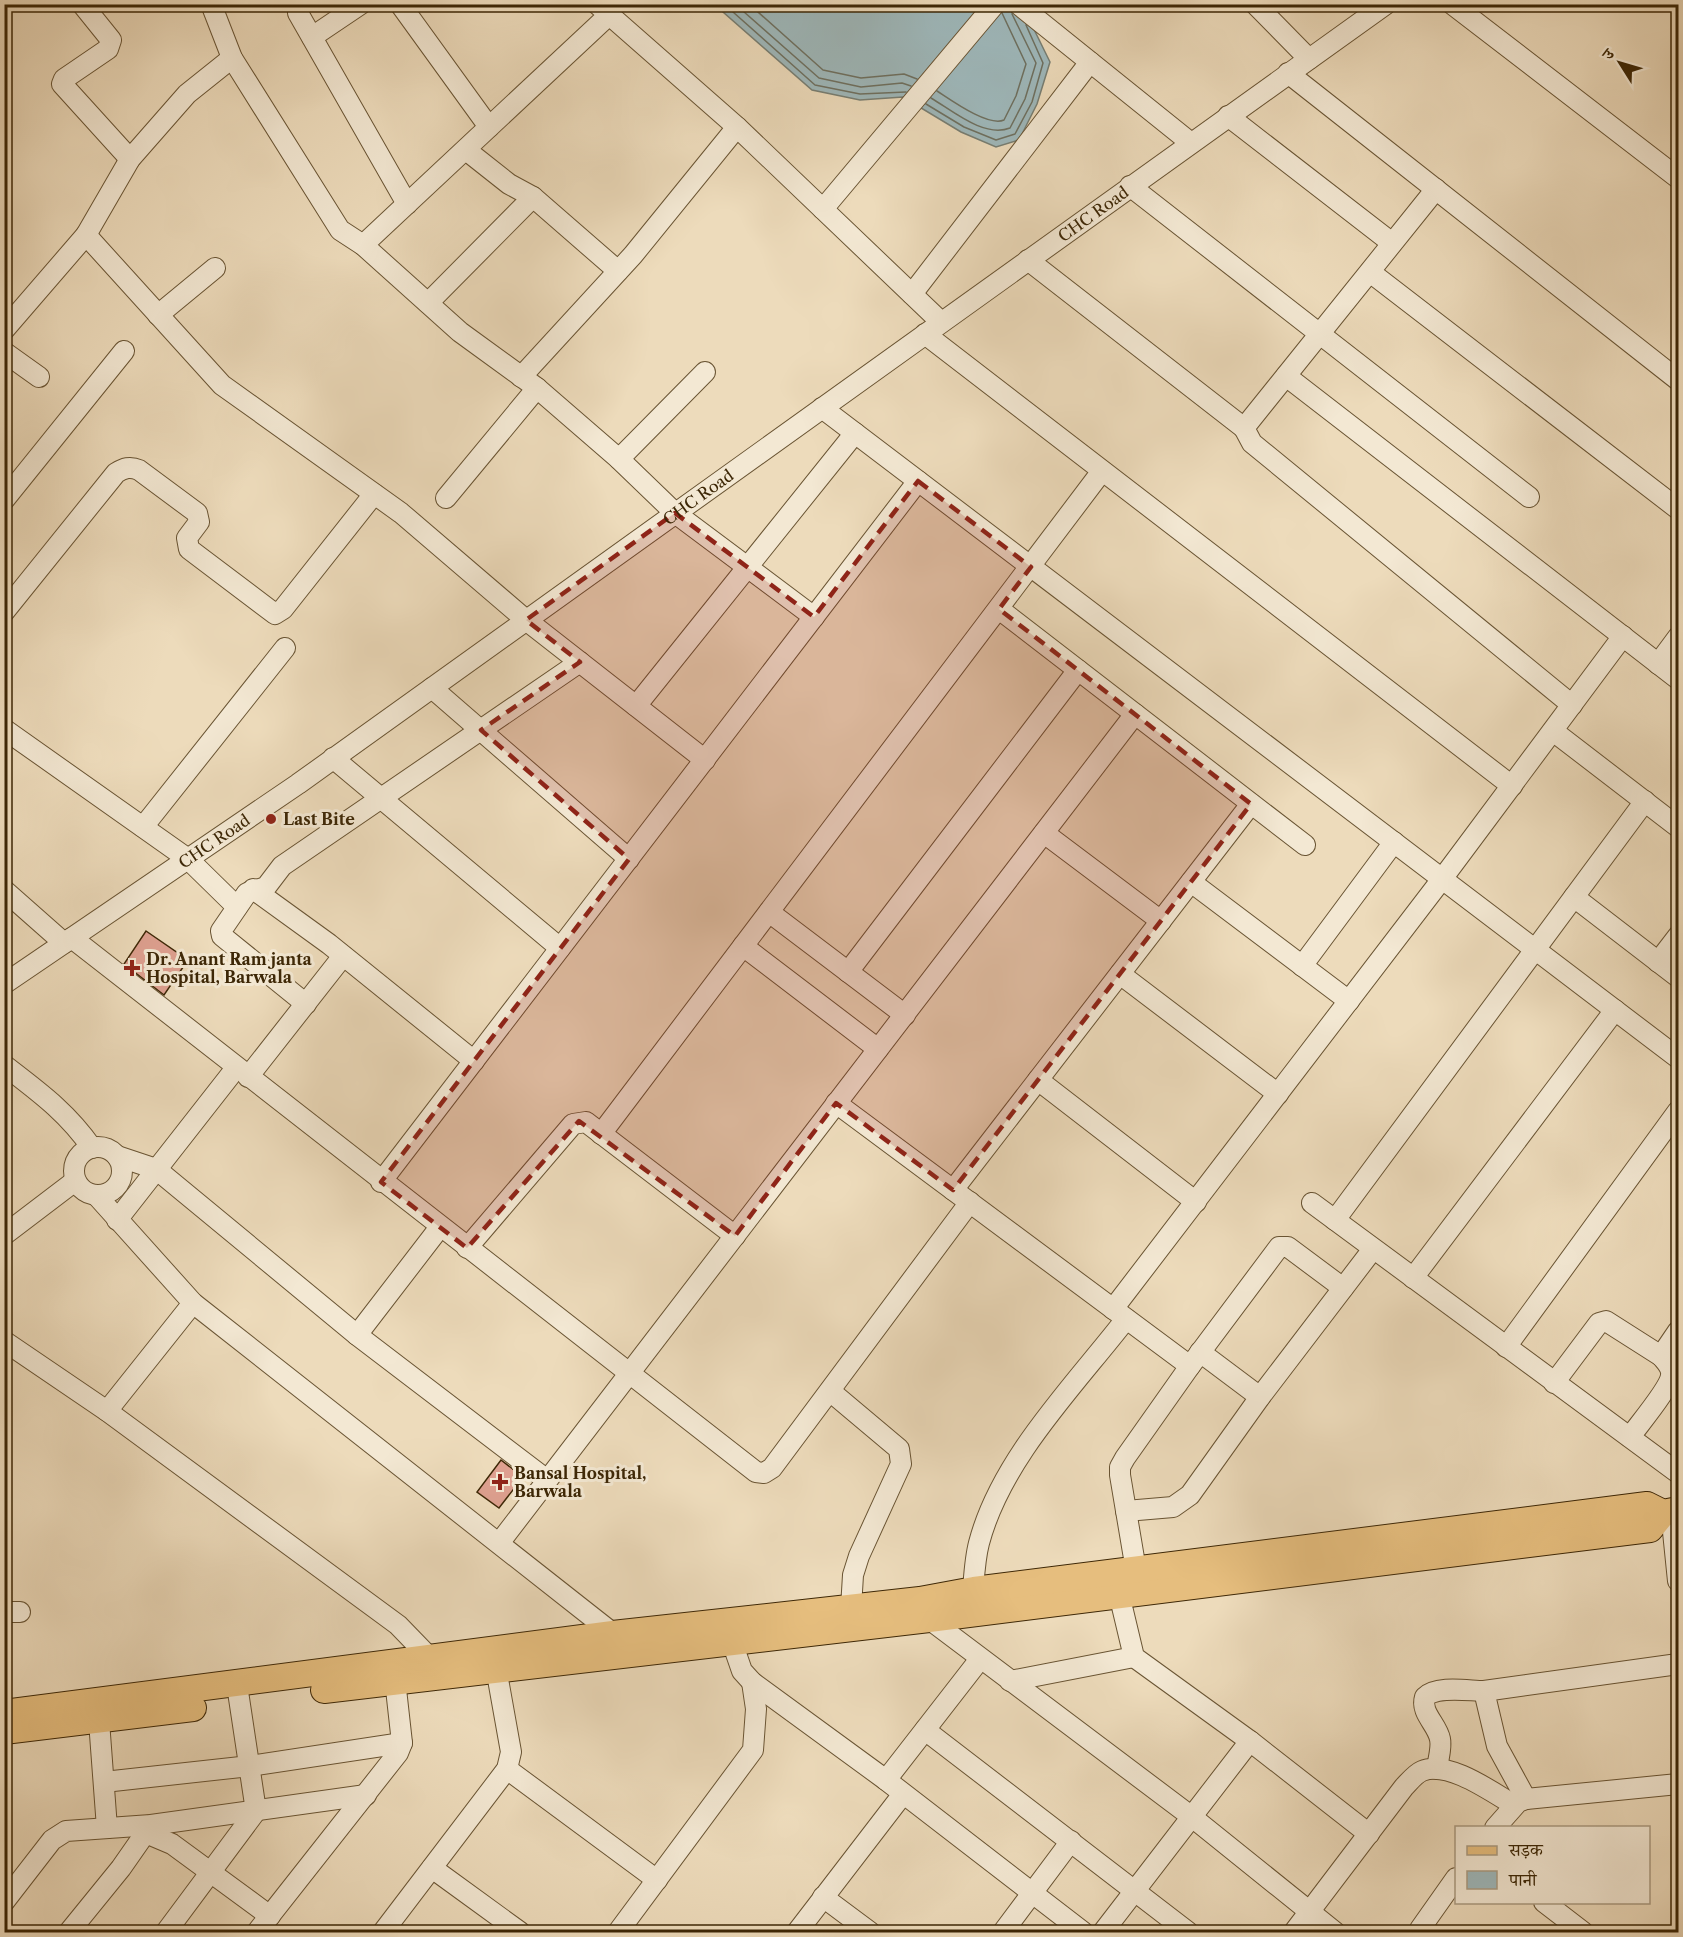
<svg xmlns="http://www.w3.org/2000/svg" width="1683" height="1937" font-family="'Libre Caslon Text','Noto Serif Devanagari',serif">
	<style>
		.water { fill: #9eb8bb; stroke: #777e73; stroke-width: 1.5 }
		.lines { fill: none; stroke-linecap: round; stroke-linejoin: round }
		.shore { stroke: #6e7060; stroke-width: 1.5 }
		.building { fill: #dea090; stroke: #3d2706; stroke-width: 1.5 }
		.minor-casing { stroke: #695433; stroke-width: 22 }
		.major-casing { stroke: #3d2706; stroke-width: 28 }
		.minor { stroke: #f3e8d3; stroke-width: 20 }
		.major { stroke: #e6be7e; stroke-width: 26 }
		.marked { fill: #8f2418; fill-opacity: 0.2; stroke: #8f2418; stroke-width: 4.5; stroke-dasharray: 12 8; stroke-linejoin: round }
		.poi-dot { fill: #8f2418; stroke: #f3e8d3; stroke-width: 2 }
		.labels { text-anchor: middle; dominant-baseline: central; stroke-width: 6; stroke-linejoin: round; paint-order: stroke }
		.street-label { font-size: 16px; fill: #3d2706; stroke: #f3e8d3 }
		.poi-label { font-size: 16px; font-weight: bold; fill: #3d2706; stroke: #f3e8d3; text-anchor: start }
	</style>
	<rect width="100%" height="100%" fill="#eddbbb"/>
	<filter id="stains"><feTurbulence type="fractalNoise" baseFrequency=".00333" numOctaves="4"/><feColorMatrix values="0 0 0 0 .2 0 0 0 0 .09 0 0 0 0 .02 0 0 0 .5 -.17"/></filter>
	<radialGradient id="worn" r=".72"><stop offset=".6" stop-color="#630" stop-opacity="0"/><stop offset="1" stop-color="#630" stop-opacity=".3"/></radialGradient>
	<path class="water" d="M715 5H1022L1050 62 1037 104 1019 140 996 147 961 132 903 97 860 100 812 90Z"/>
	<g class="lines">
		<g class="shore">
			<path d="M724 4 815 85 860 94 906 92"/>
			<path d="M735 4 819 78 861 87 902 83 911 86"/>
			<path d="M749 4 823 70 861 78 904 74 917 79"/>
			<path d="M937 91C951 100 988 127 1004 120L1016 96 1026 64 1002 13"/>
			<path d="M931 98C953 111 984 138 1010 128L1025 99 1036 63 1012 14"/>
			<path d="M926 104 964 127 996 140 1015 134 1032 102 1043 63 1026 25"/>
		</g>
	</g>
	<g class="building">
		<path d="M146 931 188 960 164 995 124 964Z"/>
		<path d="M501 1460 523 1477 499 1508 477 1492Z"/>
	</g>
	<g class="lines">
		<g class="minor-casing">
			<g id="minor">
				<path d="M82 4 111 40 108 49 64 79 62 84 130 159"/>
				<path d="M211 4 232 58 340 230 363 245 460 332 537 388 619 459 675 513 814 617"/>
				<path d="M400 4 489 127"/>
				<path d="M597 4 737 127 941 322"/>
				<path d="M1018 4 1191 143"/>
				<path d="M1255 4 1309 59"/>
				<path d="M1452 4 1678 178"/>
				<path d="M298 13 407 204"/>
				<path d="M312 37 361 4"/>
				<path d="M1288 73 1678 380"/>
				<path d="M1228 116 1392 243"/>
				<path d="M466 150 509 184 533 197 618 271"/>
				<path d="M1130 186 1529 497"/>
				<path d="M1436 189 1244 428 1252 443 1572 705"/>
				<path d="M823 209 995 4"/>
				<path d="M86 235 222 385 401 513 526 620 705 760"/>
				<path d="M363 245 609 15"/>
				<path d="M1028 260 1244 428"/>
				<path d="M1370 272 1678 509"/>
				<path d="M912 294 1090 62"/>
				<path d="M428 303 533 197"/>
				<path d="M158 315 215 268"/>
				<path d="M4 330 86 235 130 159 187 94 232 58"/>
				<path d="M925 334 1512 786"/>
				<path d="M4 352 39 377"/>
				<path d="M1286 376 1678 679"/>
				<path d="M521 377 633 255 737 127"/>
				<path d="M822 408 1678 1058"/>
				<path d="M619 459 705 372"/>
				<path d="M446 498 537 388"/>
				<path d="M4 500 124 351"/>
				<path d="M999 609 1305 845"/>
				<path d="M4 612 116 473C124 468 130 466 139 470L197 513 199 522 187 538 189 549 275 614 283 609 374 494"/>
				<path d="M1658 664 1678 637"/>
				<path d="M432 688 629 859"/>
				<path d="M636 706 855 433"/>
				<path d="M4 729 188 859 237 907"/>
				<path d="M1553 731 1678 827"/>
				<path d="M333 758 560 948"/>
				<path d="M143 827 285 648"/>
				<path d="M1044 833 1161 921"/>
				<path d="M1191 882 1349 1001"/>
				<path d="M253 889 329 944 474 1061"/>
				<path d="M4 890 64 943"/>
				<path d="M1574 897 1678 977"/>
				<path d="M769 912 905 1015"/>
				<path d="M72 938 756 1472 764 1473 772 1468 970 1202"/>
				<path d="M743 946 878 1049"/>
				<path d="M1658 962 1678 936"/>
				<path d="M1302 966 1394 842"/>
				<path d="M848 972 1078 670"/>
				<path d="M1120 974 1278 1094"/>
				<path id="s1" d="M4 984 298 784 1386 4"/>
				<path d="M306 1004 222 936 221 931 247 893 266 887 282 866 580 662"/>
				<path d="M4 1065C39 1092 67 1112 92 1148"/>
				<path d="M248 1077 343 956"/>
				<path d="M1038 1080 1196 1202"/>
				<path d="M836 1103 1190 1366"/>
				<path d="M601 1134 1102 471"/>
				<circle cx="98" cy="1171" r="24"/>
				<path d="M117 1156 156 1169 357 1335 547 1480"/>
				<path d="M381 1182 918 481"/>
				<path d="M953 1190 1251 804"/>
				<path d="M97 1196 193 1303 620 1639"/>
				<path d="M1312 1203 1678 1473"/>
				<path d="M117 1220 236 1068"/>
				<path d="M1335 1220 1645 801"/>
				<path d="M4 1235 75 1181"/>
				<path d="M467 1248 573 1124 586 1122 735 1236"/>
				<path d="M1413 1278 1615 1010"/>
				<path d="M1113 1309 1442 879 1623 636"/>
				<path d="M357 1335 440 1227"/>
				<path d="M4 1341 107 1411 398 1625 430 1658"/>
				<path d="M1506 1347 1678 1111"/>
				<path d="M1200 1352 1260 1397"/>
				<path d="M1554 1383 1599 1323 1606 1321 1661 1356"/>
				<path d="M830 1391 899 1449 901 1464 859 1556 853 1575 851 1608"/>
				<path d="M107 1411 193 1303"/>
				<path d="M1630 1437C1639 1424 1673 1385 1671 1372 1670 1365 1665 1361 1661 1356L1678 1331"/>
				<path d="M1126 1511 1173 1507 1190 1495 1260 1397 1373 1249"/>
				<path d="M1671 1512 1678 1581"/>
				<path d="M500 1542 1135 714"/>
				<path d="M1138 1582 1120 1475V1467L1125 1458 1190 1366 1279 1247H1288L1343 1288"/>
				<path d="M1119 1594 1134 1657 1250 1741 1369 1834"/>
				<path d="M972 1602C974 1583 974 1562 979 1543 1001 1459 1074 1386 1126 1319"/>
				<path d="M4 1612H20"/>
				<path d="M929 1619 1192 1817 1335 1932"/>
				<path d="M732 1642 742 1671 752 1682 886 1780 1083 1932"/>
				<path d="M1010 1681 1134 1657"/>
				<path d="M99 1721 107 1828"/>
				<path d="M925 1730 1188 1932"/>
				<path d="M507 1769 657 1880"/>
				<path d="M1437 1769C1438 1759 1442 1748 1440 1739 1437 1724 1420 1713 1425 1697 1437 1685 1469 1691 1484 1691"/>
				<path d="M886 1780 980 1659"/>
				<path d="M104 1782 250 1766 402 1743"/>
				<path d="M1526 1799 1497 1746 1484 1691 1678 1664"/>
				<path d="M1495 1828 1518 1802 1526 1799 1678 1784"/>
				<path d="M146 1833 172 1844 270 1916"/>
				<path d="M432 1868 520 1932"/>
				<path d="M823 1897 870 1932"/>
				<path d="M4 1902 52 1840 66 1831 151 1825 366 1795"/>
				<path d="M1544 1902 1583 1932"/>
				<path d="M1420 1929 1456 1878"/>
				<path d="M69 1932 121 1868 151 1825"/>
				<path d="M166 1932 256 1811 237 1685"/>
				<path d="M257 1932 398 1753 402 1743 395 1680"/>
				<path d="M383 1932 507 1769 511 1752 496 1668"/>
				<path d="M618 1932 753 1750 756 1709 752 1682"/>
				<path d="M797 1932 903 1794"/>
				<path d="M1003 1932 1071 1841"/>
				<path d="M1103 1932 1250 1741"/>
				<path d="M1294 1932 1404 1787C1409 1782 1415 1774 1422 1771 1448 1760 1492 1792 1514 1805"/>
			</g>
		</g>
		<g class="major-casing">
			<g id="major">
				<path d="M324 1690 929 1619 1650 1529 1663 1513"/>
				<path d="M4 1713 613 1634 920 1600 974 1590 1647 1505 1663 1513 1678 1510"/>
				<path d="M4 1731 193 1708"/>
			</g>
		</g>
		<use href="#minor" class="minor"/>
		<use href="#major" class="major"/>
	</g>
	<path class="marked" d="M918 481 1031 567 999 609 1251 804 953 1190 836 1103 735 1236 579 1121 467 1248 381 1182 629 859 481 730 580 662 526 620 675 513 814 617Z"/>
	<g class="poi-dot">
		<circle cx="271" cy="819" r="6"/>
		<path d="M129 959h6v6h6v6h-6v6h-6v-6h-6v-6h6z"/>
		<path d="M497 1473h6v6h6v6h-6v6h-6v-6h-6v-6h6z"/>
	</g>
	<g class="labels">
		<g class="street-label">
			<text stroke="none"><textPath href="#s1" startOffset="1334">CHC Road</textPath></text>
			<text stroke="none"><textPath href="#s1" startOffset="848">CHC Road</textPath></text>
			<text stroke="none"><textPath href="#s1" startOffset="254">CHC Road</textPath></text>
		</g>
		<g class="poi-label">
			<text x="283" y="819">Last Bite</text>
			<text x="146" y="959">Dr. Anant Ram janta<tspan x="146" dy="18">Hospital, Barwala</tspan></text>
			<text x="514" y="1473">Bansal Hospital,<tspan x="514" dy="18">Barwala</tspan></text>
		</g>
	</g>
	<rect width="1683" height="1937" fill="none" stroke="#eddbbb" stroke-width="24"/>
	<rect x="6" y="6" width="1671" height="1925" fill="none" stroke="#3d2706" stroke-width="3"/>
	<rect x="12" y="12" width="1659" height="1913" fill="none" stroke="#3d2706" stroke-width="1.5"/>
	<rect x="1455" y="1826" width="195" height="78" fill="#f3e8d3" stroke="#aa9b81" stroke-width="1.5"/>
	<rect x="1467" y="1846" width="30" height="9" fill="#e6be7e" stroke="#aa9b81" stroke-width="1.5"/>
	<text x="1509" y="1856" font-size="18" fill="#3d2706">सड़क</text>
	<rect x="1467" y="1871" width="30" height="18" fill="#9eb8bb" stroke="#aa9b81" stroke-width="1.5"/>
	<text x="1509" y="1886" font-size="18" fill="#3d2706">पानी</text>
	<g transform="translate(1620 63) rotate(307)" stroke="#f3e8d3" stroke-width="4.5" paint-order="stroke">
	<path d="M0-4.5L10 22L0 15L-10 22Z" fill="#3d2706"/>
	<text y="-9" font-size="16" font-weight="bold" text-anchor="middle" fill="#3d2706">उ</text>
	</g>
	<rect width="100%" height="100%" filter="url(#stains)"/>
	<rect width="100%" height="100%" fill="url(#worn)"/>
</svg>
